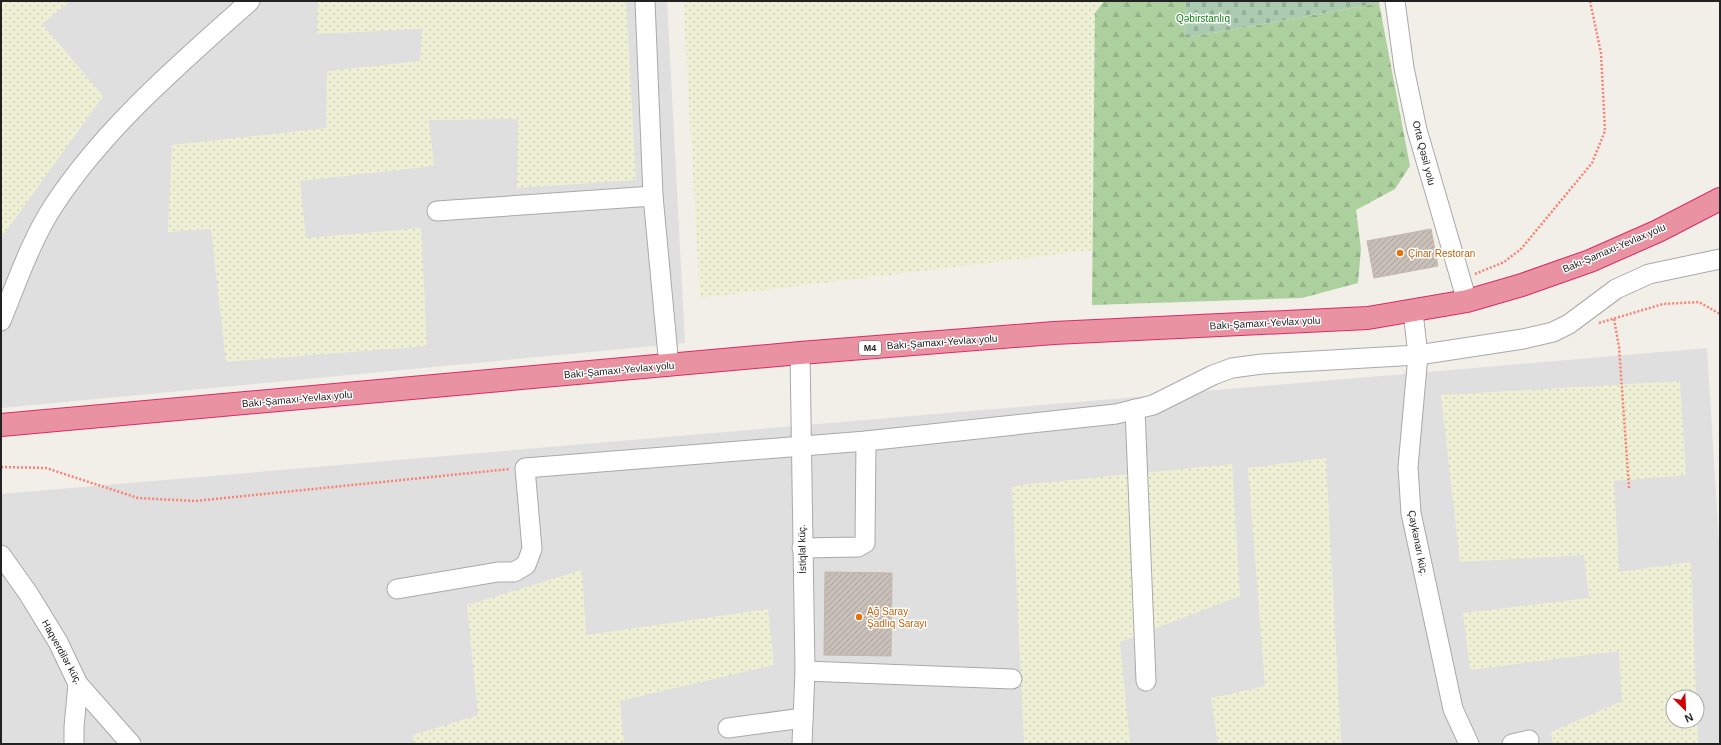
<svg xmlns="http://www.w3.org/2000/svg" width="1721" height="745" font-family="Helvetica,sans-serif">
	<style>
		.residential { fill: #e0dfdf; fill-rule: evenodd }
		.farmland { fill: url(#farmland-dots) }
		.forest { fill: url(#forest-firs) }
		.cemetery { fill: url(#cemetery-stones) }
		.building { fill: url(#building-hatch); stroke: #c4b6ab }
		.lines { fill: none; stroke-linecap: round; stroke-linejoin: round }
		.minor-casing { stroke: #a9a9a9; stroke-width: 21 }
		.highway-casing { stroke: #dc2a67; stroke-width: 24 }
		.path { stroke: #fa8072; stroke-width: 2.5; stroke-dasharray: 2 2; stroke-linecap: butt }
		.minor { stroke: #fff; stroke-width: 19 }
		.highway { stroke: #e892a2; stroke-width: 22 }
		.food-dot { fill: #e8710a; stroke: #fff; stroke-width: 1.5 }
		.labels { text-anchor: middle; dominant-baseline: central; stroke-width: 3; stroke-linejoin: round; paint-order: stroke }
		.shield { fill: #fff; stroke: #646464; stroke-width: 1 }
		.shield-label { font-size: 9px; font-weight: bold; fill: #222 }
		.park-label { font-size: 10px; fill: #0c8416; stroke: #fff }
		.street-label { font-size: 10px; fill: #222; stroke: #fff }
		.food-label { font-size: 10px; fill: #c56008; stroke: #fff; text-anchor: start }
	</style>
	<defs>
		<pattern id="farmland-dots" width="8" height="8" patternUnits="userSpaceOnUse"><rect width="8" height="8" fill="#eef0d5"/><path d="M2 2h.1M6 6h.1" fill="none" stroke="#ccceb7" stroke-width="1.8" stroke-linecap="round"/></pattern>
		<pattern id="forest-firs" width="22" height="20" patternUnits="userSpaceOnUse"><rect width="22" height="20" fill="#add19e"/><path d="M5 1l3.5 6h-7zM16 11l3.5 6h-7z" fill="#95b388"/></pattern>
		<pattern id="cemetery-stones" width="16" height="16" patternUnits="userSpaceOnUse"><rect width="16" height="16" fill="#aacbaf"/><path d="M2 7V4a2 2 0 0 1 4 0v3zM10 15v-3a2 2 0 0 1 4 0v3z" fill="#92ae96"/></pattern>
		<pattern id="building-hatch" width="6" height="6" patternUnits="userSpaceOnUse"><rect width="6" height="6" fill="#c7bfb8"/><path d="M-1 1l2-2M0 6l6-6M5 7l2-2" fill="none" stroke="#aba49e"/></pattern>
	</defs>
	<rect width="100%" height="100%" fill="#f2efe9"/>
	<g class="residential">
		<path d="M70 1H667L685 343 1 408V238L103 96 42 24Z"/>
		<path d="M1707 348 1720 558V744H1V494ZM1673 697H1697V721H1673Z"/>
	</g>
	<g class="farmland">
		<path d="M1 1H70L42 24 103 96 1 238Z"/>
		<path d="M318 1H626L636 180 517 188 518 119 429 120 434 166 300 181 306 238 421 228 427 346 226 362 211 229 168 232 172 145 326 128 327 71 420 61 422 29 317 34Z"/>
		<path d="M683 1H1104L1095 13 1093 250 700 298Z"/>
		<path d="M1680 381 1686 475 1614 481 1619 572 1691 562 1696 697H1673V721H1697V719L1698 744H1553L1551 732 1622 701 1619 651 1470 670 1463 613 1589 598 1584 555 1460 562 1441 395Z"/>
		<path d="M1326 458 1341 744H1218L1211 698 1265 686 1248 468Z"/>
		<path d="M1232 464 1240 596 1120 642 1130 744H1024L1012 486Z"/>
		<path d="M582 570 586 635 768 609 774 665 620 701 624 744H414L413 735 478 715 467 605Z"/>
	</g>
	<path class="forest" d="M1104 1H1186L1185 38 1379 3 1410 166 1395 189 1356 210 1361 249 1358 283 1302 298 1092 305 1095 13Z"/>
	<path class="cemetery" d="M1186 1H1379V3L1185 38Z"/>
	<g class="building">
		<path d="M1431 229 1438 266 1374 278 1367 241Z"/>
		<path d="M825 572 892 573 891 656 824 655Z"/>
	</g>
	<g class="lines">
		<g class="minor-casing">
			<g id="minor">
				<path d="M645 1 653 196 669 366"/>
				<path d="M1395 1 1404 68 1417 130 1467 301"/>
				<path d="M437 211 653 196"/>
				<path d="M1413 312 1418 355 1408 467 1411 513 1453 709 1469 744"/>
				<path d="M1 321C17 282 31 240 54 205 106 126 180 64 250 1"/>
				<path d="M800 353 805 671 802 744"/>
				<path d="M1135 409 1146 681"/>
				<path d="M802 548 858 547 865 543 866 441"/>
				<path d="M1 555 28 593 58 642 78 684 131 744"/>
				<path d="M397 589 498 572H514L526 565 532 549 525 468 866 441 1116 414 1153 405 1213 375 1232 368 1262 364 1418 355 1523 339 1553 332 1569 324 1616 289 1649 274 1720 259"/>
				<path d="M805 671 1012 679"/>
				<path d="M728 728 803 718"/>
				<path d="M74 744V727L78 684"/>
				<path d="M1512 744 1529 740"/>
			</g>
		</g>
		<g class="highway-casing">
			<path id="highway" d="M1 425 800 353 1054 333 1368 318 1467 301 1522 285 1590 261 1658 231 1720 199"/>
		</g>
		<g class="path">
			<path d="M1475 274 1504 262 1521 249 1592 163 1605 131 1601 53 1590 1"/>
			<path d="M1614 319 1619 347 1629 488"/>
			<path d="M1599 323 1663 304 1699 302 1720 314"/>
			<path d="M1 467 46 468 138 498 195 501 510 469"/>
		</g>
		<use href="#minor" class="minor"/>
		<use href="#highway" class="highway"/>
	</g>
	<g class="food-dot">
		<circle cx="1400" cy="253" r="4"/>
		<circle cx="859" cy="617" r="4"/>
	</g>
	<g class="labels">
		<rect class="shield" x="859" y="341" width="22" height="14" rx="3"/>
		<g class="shield-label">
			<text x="870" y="348">M4</text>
		</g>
		<g class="park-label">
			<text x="1203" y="18">Qəbirstanlıq</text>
		</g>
		<g class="street-label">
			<text transform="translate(1424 153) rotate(76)">Orta Qəsil yolu</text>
			<text transform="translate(1614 248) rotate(-23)">Bakı-Şamaxı-Yevlax yolu</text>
			<text transform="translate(1265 323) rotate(-3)">Bakı-Şamaxı-Yevlax yolu</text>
			<text transform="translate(942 342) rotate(-4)">Bakı-Şamaxı-Yevlax yolu</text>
			<text transform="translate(619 370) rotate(-5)">Bakı-Şamaxı-Yevlax yolu</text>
			<text transform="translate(297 399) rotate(-5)">Bakı-Şamaxı-Yevlax yolu</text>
			<text transform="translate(1418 543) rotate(79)">Çaykənarı küç.</text>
			<text transform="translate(802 549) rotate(-91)">İstiqlal küç.</text>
			<text transform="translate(62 652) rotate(61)">Haqverdilər küç.</text>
		</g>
		<g class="food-label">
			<text x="1408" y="253">Çinar Restoran</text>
			<text x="867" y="611">Ağ Saray<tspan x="867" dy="12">Şadlıq Sarayı</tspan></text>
		</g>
	</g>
	<rect width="1721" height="745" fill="none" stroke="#222222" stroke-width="4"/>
	<g transform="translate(1685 709) rotate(156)"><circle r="19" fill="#ffffff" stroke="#a7a7a7"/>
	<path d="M0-3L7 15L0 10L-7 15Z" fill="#d40000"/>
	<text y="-6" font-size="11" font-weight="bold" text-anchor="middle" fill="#222222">N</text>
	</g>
</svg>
